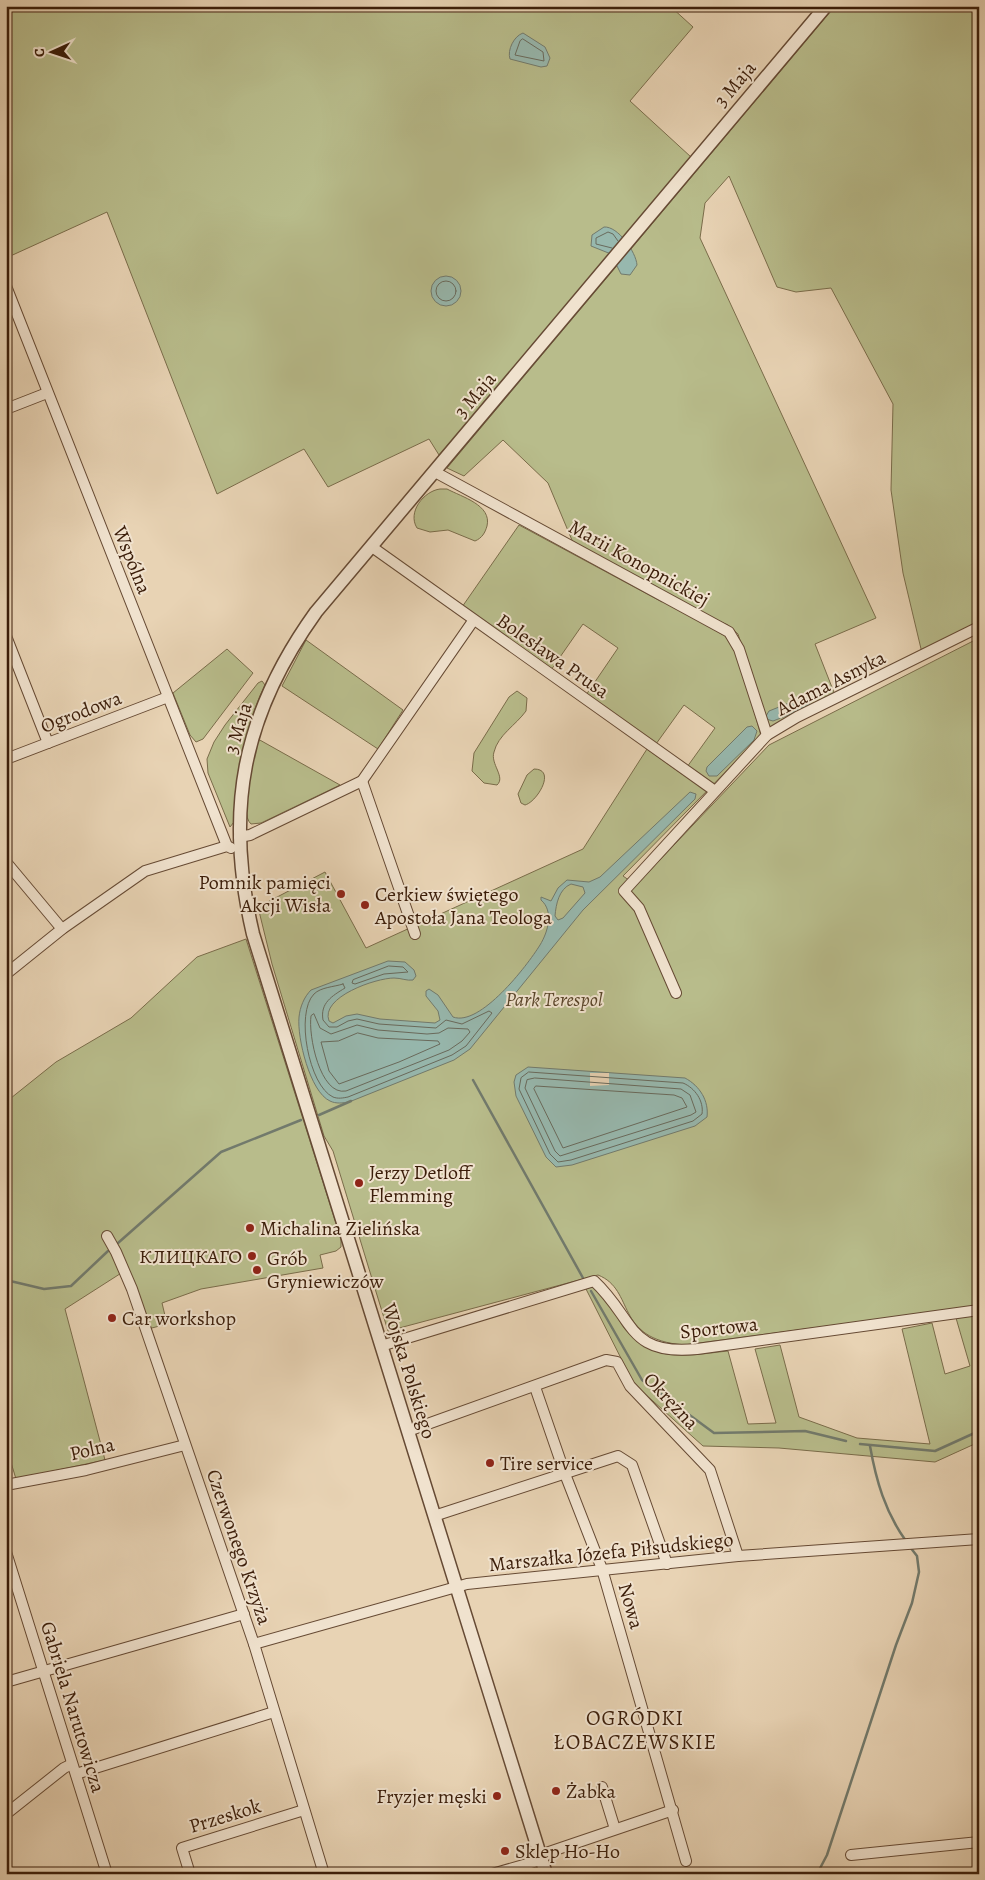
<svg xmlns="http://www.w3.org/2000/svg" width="985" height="1880" font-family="Alegreya,serif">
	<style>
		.green { fill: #b8bc8b; stroke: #7a6c4a }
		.water { fill: #97b8ae; stroke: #727a6c; fill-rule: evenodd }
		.pier { fill: #e8d3b4 }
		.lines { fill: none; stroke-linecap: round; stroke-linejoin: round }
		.shore { stroke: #696a5c; stroke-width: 1 }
		.stream { stroke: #727a6c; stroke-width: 2.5 }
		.minor-casing { stroke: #664a34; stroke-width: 12 }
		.tertiary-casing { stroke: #664a34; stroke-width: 15 }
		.minor { stroke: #f0e2ce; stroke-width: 10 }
		.tertiary { stroke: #f0e2ce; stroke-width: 12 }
		.poi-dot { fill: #8f2418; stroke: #f0e2ce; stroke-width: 2 }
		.labels { text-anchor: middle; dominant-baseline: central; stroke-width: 4; stroke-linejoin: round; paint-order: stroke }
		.street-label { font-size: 20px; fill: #3b1d09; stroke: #f0e2ce }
		.poi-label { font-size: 20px; fill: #3b1d09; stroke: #f0e2ce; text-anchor: start }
		.park-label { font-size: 20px; font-style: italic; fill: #5a452a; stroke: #f0e2ce }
		.neighbourhood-label { font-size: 21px; letter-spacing: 1px; fill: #3b1d09; stroke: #f0e2ce }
	</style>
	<rect width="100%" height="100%" fill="#e8d3b4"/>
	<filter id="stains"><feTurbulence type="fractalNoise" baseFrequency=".004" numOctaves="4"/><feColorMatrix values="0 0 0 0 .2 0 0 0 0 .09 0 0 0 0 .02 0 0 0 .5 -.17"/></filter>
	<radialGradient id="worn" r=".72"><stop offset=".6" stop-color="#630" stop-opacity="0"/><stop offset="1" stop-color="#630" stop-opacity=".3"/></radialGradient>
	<g class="green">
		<path d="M6 6H670L693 27 630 101 691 157 510 374 439 455 429 439 328 487 304 449 217 494 107 212 6 258Z"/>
		<path d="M835 6H979V625L922 653 903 573 891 490 893 404 831 288 796 292 777 287 729 176 705 203 700 238 876 618 815 644 835 695 771 728 767 726 738 634 728 625 712 618 708 626 725 636 738 652 761 736 623 876 636 885 769 745 979 638V1306L684 1345C613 1339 636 1290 598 1275L388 1331 333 1151 324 1136 272 964 258 907 325 872 366 948 583 849 647 749 682 774 715 728 684 705 656 744 586 695 618 648 583 624 551 670 462 607 519 525 662 602 669 597 574 545 548 483 503 440 464 476 447 468Z"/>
		<path d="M440 489H447C462 497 492 505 487 526 485 533 482 538 475 541L448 530 430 532 417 528C407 512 424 491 440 489Z"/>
		<path d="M306 640 403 710 378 749 282 686Z"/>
		<path d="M227 649 253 673 203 739 196 742 190 735 173 693Z"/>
		<path d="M262 681 265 685C244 729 237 774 234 822L230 827 208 773 207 759 214 742 225 725 258 683Z"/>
		<path d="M517 691 527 698 526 711C516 725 498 735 494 752 490 764 506 777 497 785L484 783 472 771 474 753 509 697Z"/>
		<path d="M258 739 340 785 261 823 251 824C238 813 254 755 258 739Z"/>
		<path d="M534 769C557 769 537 802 525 805L521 803 518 794 527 775Z"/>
		<path d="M246 939 341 1239V1247L336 1251 320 1255 323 1268 201 1289 162 1303 167 1324 148 1329 126 1270 65 1309 105 1460 16 1479 6 1446V1102L56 1062 131 1018 197 957Z"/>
		<path d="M591 1287C605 1289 616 1317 624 1328 632 1338 646 1348 658 1352 680 1359 706 1353 728 1351L748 1424 776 1423 755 1349 780 1345 799 1417 857 1438 930 1444 902 1329 932 1323 945 1374 970 1366 956 1318 979 1315V1442L935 1462 779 1448 703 1446 634 1384 586 1289Z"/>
	</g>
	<g class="water">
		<path d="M523 33 545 47 550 58 547 66 541 67 510 59C507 50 514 36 523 33Z"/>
		<path d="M604 227C618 226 636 252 637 265L630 275 621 274 611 254 591 246 592 235Z"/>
		<circle cx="446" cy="291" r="15"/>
		<path d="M804 697 810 700V705L807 708 773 721 766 719V716L769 711Z"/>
		<path d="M752 726 757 731 754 740 717 776H709L706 771 707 767 747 727Z"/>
		<path d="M690 792 696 794 695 799 583 910 470 1049 454 1060 349 1102C343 1103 336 1104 330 1101 310 1092 297 1038 299 1017 300 1007 304 997 311 990L388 961 405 962 414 970 416 976 413 980C407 981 401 978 394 978 376 978 320 997 329 1021L333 1023 346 1016 357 1014 380 1019 435 1023 440 1020 438 1011 426 996V991L429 989 438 995 453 1017C480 1027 527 966 540 945 548 932 554 911 541 900V897L551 901 558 888 567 880 589 882 600 877ZM571 884 583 887 585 893 563 918 558 920 555 916C556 904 559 889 571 884Z"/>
		<path d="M528 1067 685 1078C700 1086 709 1101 707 1117L695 1126 572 1165 556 1167 546 1157 516 1096 514 1082 516 1075Z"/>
	</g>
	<path class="pier" d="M590 1073H609V1085L590 1086Z"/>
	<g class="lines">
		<g class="shore">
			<path d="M523 39 543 52 544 61 515 55 520 41Z"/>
			<path d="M612 248 596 244V238L608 232 613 234 618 241"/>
			<circle cx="446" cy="291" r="10"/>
			<path d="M389 966 403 967 408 972 384 974 355 984 352 983 353 980Z"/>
			<path d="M343 984 345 988C332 996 320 1003 323 1020L329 1027H337L348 1021 357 1019 379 1024 436 1028 446 1020 462 1024 489 1011 492 1013 466 1046 452 1055 348 1097C343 1098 338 1099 333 1097 309 1086 295 1013 314 994 321 987 334 987 343 984Z"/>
			<path d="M314 1014 320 1028 331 1034 357 1025 378 1030 427 1034 439 1033 448 1028 468 1029 470 1032 462 1041 449 1050 346 1091C320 1096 308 1035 311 1016Z"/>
			<path d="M358 1033 378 1038 438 1041 440 1044 399 1062 339 1084 329 1071 321 1042 338 1041Z"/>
			<path d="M529 1072 683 1083C695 1088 704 1101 702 1114L693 1121 571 1160 558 1162 550 1154 519 1089 521 1078Z"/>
			<path d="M535 1078 681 1089 690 1095 696 1112 691 1115 560 1156 555 1151 525 1088 527 1080Z"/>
			<path d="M536 1086 674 1095 682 1098 687 1107 563 1148 534 1089Z"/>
		</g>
		<g class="stream">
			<path d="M473 1080 583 1278"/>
			<path d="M319 1115 351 1101"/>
			<path d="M118 1243 221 1152 301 1120"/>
			<path d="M6 1280 44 1289 71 1286 108 1251"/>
			<path d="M591 1291 642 1380 714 1433 805 1431 846 1441"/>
			<path d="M860 1444 935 1451 979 1431"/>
			<path d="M870 1446C876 1480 885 1512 906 1541"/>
			<path d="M817 1874 827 1855 896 1645 912 1603 919 1572 917 1556 910 1547"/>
		</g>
		<g class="minor-casing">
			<g id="minor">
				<path d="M6 286 227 846"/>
				<path d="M6 409 47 393"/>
				<path d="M435 472 729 632 739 649 767 735"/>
				<path d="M372 547 715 791"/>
				<path d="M6 636 48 743"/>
				<path d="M6 759 168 697"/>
				<path d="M362 781 415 934"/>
				<path d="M239 837 250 835 362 781 473 621"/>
				<path d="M6 862 62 929"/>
				<path d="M6 974 62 929 145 871 227 846 231 848"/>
				<path d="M676 993 639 908 624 891 767 735 797 717 979 627"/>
				<path d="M107 1236 116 1252 132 1289 254 1644 324 1874"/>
				<path d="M381 1346 594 1281C635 1319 627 1356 697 1349L979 1310"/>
				<path d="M535 1387 565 1474 602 1569 686 1861"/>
				<path d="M408 1431 606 1360 617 1362 630 1386 710 1470 738 1556"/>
				<path d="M6 1485 86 1470 185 1445"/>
				<path d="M434 1516 618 1456 632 1465 667 1564"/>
				<path d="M6 1552 107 1874"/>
				<path d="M254 1644 467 1584 738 1556 979 1539"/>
				<path d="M6 1682 244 1614"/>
				<path d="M76 1774 274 1712"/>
				<path d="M602 1787 615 1829"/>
				<path d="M6 1814 64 1768 72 1764"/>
				<path d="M851 1855 979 1842"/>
				<path d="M190 1874 182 1848 304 1810"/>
				<path d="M492 1874 541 1860 549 1852 673 1810"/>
			</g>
		</g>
		<g class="tertiary-casing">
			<path id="tertiary" d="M546 1874 253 934C224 811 242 715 316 612L826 6"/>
		</g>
		<use href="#minor" class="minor"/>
		<use href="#tertiary" class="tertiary"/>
	</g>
	<g class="poi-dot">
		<circle cx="341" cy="894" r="5"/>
		<circle cx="365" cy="905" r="5"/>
		<circle cx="359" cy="1183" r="5"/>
		<circle cx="250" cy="1228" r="5"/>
		<circle cx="252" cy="1256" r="5"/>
		<circle cx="257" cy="1270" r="5"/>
		<circle cx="112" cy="1318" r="5"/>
		<circle cx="490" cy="1463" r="5"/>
		<circle cx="556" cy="1791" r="5"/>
		<circle cx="497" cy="1796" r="5"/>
		<circle cx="505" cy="1851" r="5"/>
	</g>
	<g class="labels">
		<g class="street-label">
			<text transform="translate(735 84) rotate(-50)">3 Maja</text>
			<text transform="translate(475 395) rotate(-50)">3 Maja</text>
			<text transform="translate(132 560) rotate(68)">Wspólna</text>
			<text transform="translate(639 563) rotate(29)">Marii Konopnickiej</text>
			<text transform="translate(553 656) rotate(35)">Bolesława Prusa</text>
			<text transform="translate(831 683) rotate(-27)">Adama Asnyka</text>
			<text transform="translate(81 712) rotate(-21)">Ogrodowa</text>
			<text transform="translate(238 728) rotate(-73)">3 Maja</text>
			<text transform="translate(719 1328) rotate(-6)">Sportowa</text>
			<text transform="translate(409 1371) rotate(73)">Wojska Polskiego</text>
			<text transform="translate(671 1401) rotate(47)">Okrężna</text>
			<text transform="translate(92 1449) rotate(-13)">Polna</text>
			<text transform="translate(239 1547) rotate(71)">Czerwonego Krzyża</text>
			<text transform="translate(611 1552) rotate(-6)">Marszałka Józefa Piłsudskiego</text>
			<text transform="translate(631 1606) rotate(74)">Nowa</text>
			<text transform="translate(73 1707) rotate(73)">Gabriela Narutowicza</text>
			<text transform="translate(225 1816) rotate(-17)">Przeskok</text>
		</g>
		<g class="poi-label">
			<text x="331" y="882" text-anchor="end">Pomnik pamięci<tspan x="331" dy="23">Akcji Wisła</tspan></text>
			<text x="375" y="894">Cerkiew świętego<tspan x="375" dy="23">Apostoła Jana Teologa</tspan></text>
			<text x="369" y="1172">Jerzy Detloff<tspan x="369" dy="23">Flemming</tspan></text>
			<text x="260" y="1228">Michalina Zielińska</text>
			<text x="242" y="1256" text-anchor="end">КЛИЦКАГО</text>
			<text x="267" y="1258">Grób<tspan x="267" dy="23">Gryniewiczów</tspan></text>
			<text x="122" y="1318">Car workshop</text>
			<text x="500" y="1463">Tire service</text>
			<text x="566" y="1791">Żabka</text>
			<text x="487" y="1796" text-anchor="end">Fryzjer męski</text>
			<text x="515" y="1851">Sklep Ho-Ho</text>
		</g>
		<g class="park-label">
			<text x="554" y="999">Park Terespol</text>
		</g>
		<g class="neighbourhood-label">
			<text x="635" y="1718">OGRÓDKI<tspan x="635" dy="24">ŁOBACZEWSKIE</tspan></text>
		</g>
	</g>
	<rect width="985" height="1880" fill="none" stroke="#e8d3b4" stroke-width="25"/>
	<rect x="8" y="8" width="970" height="1865" fill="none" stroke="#3b1d09" stroke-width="2.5"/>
	<rect x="12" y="12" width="960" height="1855" fill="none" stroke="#3b1d09"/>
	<g transform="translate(52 52) rotate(267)" stroke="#f0e2ce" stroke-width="4" paint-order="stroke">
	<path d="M0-4L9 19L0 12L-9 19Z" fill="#3b1d09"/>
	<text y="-8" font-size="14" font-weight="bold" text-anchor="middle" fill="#3b1d09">С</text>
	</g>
	<rect width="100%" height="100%" filter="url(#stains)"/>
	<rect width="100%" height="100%" fill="url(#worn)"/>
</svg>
